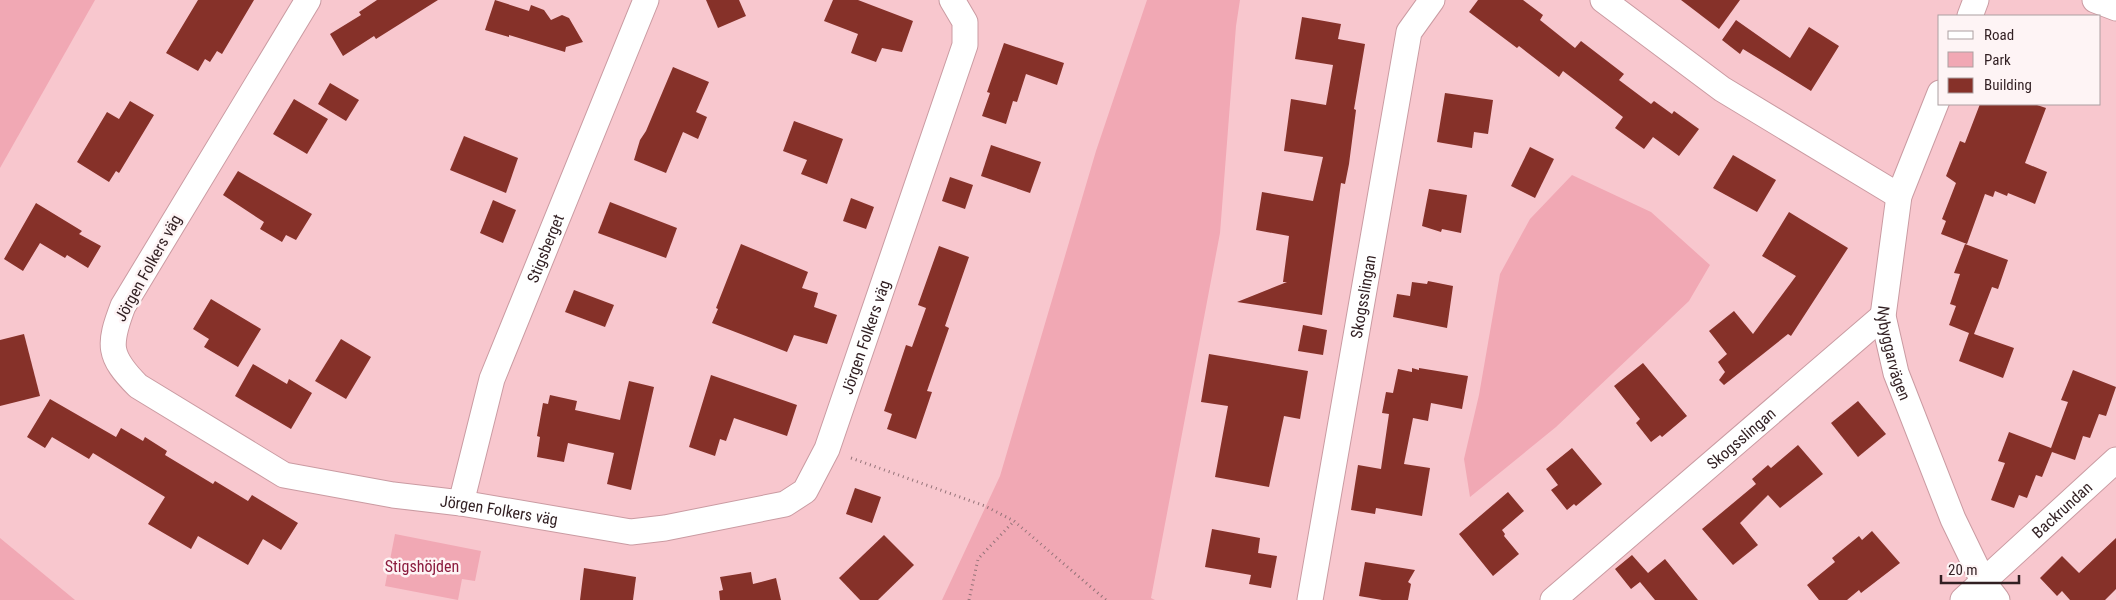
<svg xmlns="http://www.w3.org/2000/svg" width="2116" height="600" font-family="'Roboto Condensed',sans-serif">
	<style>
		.green { fill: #f1a8b4 }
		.building { fill: #863129 }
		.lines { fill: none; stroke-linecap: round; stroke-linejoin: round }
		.street-casing { stroke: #ca9ba2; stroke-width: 27 }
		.path { stroke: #947378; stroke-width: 3; stroke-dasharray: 1 4; stroke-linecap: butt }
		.street { stroke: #fff; stroke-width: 25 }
		.labels { text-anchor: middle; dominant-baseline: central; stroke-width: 5; stroke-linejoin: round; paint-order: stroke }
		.street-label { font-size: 16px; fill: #311f22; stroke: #fef4f5 }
		.park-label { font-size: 16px; fill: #8b1b3e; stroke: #fef4f5 }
	</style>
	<rect width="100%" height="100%" fill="#f8c7ce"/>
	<g class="green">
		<path d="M0 0H95L0 168Z"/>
		<path d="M1147 0H1240L1236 26 1220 233 1151 598 1155 600H942L1000 476 1096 151Z"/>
		<path d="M1572 175 1651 212 1710 265 1689 301 1556 427 1470 497 1464 459 1479 395 1500 274 1530 219Z"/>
		<path d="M395 534 481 551 475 581 462 579 458 600 385 586Z"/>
		<path d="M0 538 75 600H0Z"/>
	</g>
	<g class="building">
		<path d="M198 0H254L222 54 217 51 210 62 205 59 198 71 166 53Z"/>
		<path d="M377 0H438L376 39 374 36 343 56 330 34 361 15 359 12Z"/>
		<path d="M495 0 529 11 531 5 544 10 551 20 562 15 569 18 583 42 566 47 565 52 509 35V37L485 30Z"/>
		<path d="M706 0H739L746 16 718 28Z"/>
		<path d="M833 0H858L913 21 902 52 882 48 876 62 851 53 858 34 824 21Z"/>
		<path d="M1478 0H1523L1543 15 1540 20 1575 48 1581 41 1624 74 1619 80 1651 104 1654 101 1672 114 1674 111 1699 129 1679 156 1653 137 1644 149 1615 128 1623 117 1563 71 1559 77 1519 46 1517 48 1469 12Z"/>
		<path d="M1681 0H1740L1719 29Z"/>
		<path d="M1302 17 1341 24 1338 39 1365 44 1354 109 1356 110 1349 164 1345 184 1341 183 1322 315 1237 302 1287 282H1283L1289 236 1256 230 1262 192 1313 201 1323 157 1284 151 1291 99 1326 105 1333 65 1295 59Z"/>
		<path d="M1736 20 1790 58 1809 27 1839 46 1811 91 1743 49 1740 54 1722 40Z"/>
		<path d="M1004 43 1064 63 1057 85 1026 74 1017 102 1013 101 1006 124 982 116 990 93 987 92Z"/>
		<path d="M673 67 709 82 696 112 707 117 698 139 683 132 666 173 634 160 640 140 646 131Z"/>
		<path d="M330 83 359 100 346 121 318 104Z"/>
		<path d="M1445 93 1493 100 1488 134 1474 132 1472 148 1437 142Z"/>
		<path d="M294 99 328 119 307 154 273 134Z"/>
		<path d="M130 101 154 115 119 173 116 171 109 182 77 162 107 112 119 119Z"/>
		<path d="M1980 104H2034L2046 108 2025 163 2047 172 2035 204 2008 193 2007 196 1995 191 1993 197 1985 194 1967 244 1941 234 1946 221 1942 219 1956 183 1946 176 1960 141 1965 143Z"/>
		<path d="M794 121 843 139 827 184 801 174 807 160 783 151Z"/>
		<path d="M464 136 518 158 506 193 450 170Z"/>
		<path d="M991 145 1041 162 1030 193 981 176Z"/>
		<path d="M1530 147 1554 159 1535 198 1511 186Z"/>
		<path d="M1733 155 1776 180 1757 212 1713 188Z"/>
		<path d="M238 171 312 214 296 240 286 235 282 242 260 229 264 222 223 195Z"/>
		<path d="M950 177 973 185 965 209 942 201Z"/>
		<path d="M1429 189 1467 195 1461 233 1442 229 1441 232 1422 226Z"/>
		<path d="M851 198 874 207 866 229 843 221Z"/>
		<path d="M493 200 516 210 503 243 480 233Z"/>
		<path d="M610 202 677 228 666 258 598 233Z"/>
		<path d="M36 203 82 231 79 234 101 246 88 268 67 255 65 258 40 243 23 271 4 259Z"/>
		<path d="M1789 212 1848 248 1791 336 1788 334 1724 385 1719 380 1725 372 1718 362 1727 354 1709 331 1734 311 1753 334 1796 276 1762 256Z"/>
		<path d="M741 244 808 272 802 288 818 293 814 307 837 315 827 344 794 335 787 352 712 323 718 309 716 308Z"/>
		<path d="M1965 244 2008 260 1998 289 1992 287 1974 334 2014 348 2003 378 1959 361 1969 333 1949 325 1956 306 1950 304 1960 274 1954 273Z"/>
		<path d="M939 246 969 257 945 326 949 328 927 391 932 392 916 439 887 429 892 414 884 411 906 345 912 347 926 308 918 305Z"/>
		<path d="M1428 281 1453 286 1447 328 1393 317 1397 294 1410 296 1412 282 1427 284Z"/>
		<path d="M574 290 614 305 605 327 565 312Z"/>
		<path d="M211 299 261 329 238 367 204 347 209 339 193 329Z"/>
		<path d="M1303 325 1327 330 1323 355 1298 351Z"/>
		<path d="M24 334 40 396 0 406V340Z"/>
		<path d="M341 339 371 357 346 399 315 381Z"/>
		<path d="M1209 354 1308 371 1300 419 1284 416 1269 487 1215 477 1228 406 1201 402Z"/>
		<path d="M1643 363 1687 416 1662 437 1660 435 1651 442 1636 423 1640 419 1614 386Z"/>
		<path d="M253 364 287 384 289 379 312 393 291 429 235 396Z"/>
		<path d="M1412 368 1419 370V368L1468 376 1462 409 1431 403 1428 421 1413 418 1404 464 1430 468 1422 516 1376 508 1375 514 1351 510 1358 465 1381 469 1389 414 1382 413 1386 392 1393 393 1398 369 1412 372Z"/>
		<path d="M2073 370 2116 387 2106 416 2099 414 2090 438 2083 436 2075 460 2052 452 2042 477 2036 475 2027 498 2019 495 2014 508 1991 500 2005 463 1998 461 2009 432 2051 448 2068 402 2061 400Z"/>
		<path d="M711 375 797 405 787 436 734 418 726 441 720 439 715 456 689 447Z"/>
		<path d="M629 381 654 387 631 490 607 484 614 453 568 443 564 462 537 457 540 437 537 436 543 403 548 404 550 395 577 401 575 410 620 420Z"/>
		<path d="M50 399 116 437 121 428 143 441 145 437 167 451 165 455 213 484 215 481 248 501 252 495 298 523 281 550 263 539 248 565 198 536 191 549 148 524 165 497 93 453 89 459 52 437 45 448 27 437Z"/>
		<path d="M1858 401 1886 434 1858 457 1831 423Z"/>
		<path d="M1798 445 1823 474 1780 508 1768 495 1740 523 1758 545 1733 565 1702 529 1756 484 1752 479 1768 465 1771 468Z"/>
		<path d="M1572 448 1602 484 1576 506 1574 504 1567 510 1551 490 1558 485 1546 469Z"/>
		<path d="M855 488 881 497 872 523 846 514Z"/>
		<path d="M1508 492 1524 511 1502 530 1505 534 1504 536 1519 554 1493 576 1459 534Z"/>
		<path d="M1212 529 1260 538 1258 553 1277 556 1271 588 1249 584 1251 575 1205 567Z"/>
		<path d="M1872 531 1900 563 1861 593 1859 590 1847 600H1819L1807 585 1835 562 1832 558 1859 536 1862 540Z"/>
		<path d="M884 535 914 565 878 600H860L839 578Z"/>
		<path d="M2116 538V589L2105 600H2070L2062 591 2057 596 2040 578 2062 556 2079 573Z"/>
		<path d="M1632 555 1648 573 1665 559 1698 600H1655L1640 582 1631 589 1615 569Z"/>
		<path d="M1365 562 1415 570 1408 582 1411 584 1408 600H1382L1359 596Z"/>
		<path d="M584 568 636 577 633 600H580Z"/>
		<path d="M751 572 753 584 776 578 781 600H720L719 591 723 590 720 577Z"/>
	</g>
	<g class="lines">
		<g class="street-casing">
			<g id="street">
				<path id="s1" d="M308 0 123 306C108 345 108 356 138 386L284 475 393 495 461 503 631 532 665 528 785 504 805 491 827 449 965 45V22L952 0"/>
				<path d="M1603 0 1722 89 1899 196"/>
				<path d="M2095 0 2116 8"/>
				<path d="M1970 16 1976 0"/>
				<path id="s2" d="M1940 93 1899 196 1883 316 1896 373 1953 519 1984 583 1997 600"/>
				<path id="s3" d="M461 503 492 379 646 0"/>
				<path id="s4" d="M1310 600 1409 32 1432 0"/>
				<path id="s5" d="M1553 600 1883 316"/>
				<path id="s6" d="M1963 600 2116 460"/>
			</g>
		</g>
		<g class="path">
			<path d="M851 458 985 506 1014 521 1106 600"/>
			<path d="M969 600 978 559 1014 521"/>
		</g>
		<use href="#street" class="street"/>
	</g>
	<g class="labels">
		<g class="street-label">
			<text stroke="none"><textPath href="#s3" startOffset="269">Stigsberget</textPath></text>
			<text transform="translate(148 268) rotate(-61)">Jörgen Folkers väg</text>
			<text stroke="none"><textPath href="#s4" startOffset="308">Skogsslingan</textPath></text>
			<text stroke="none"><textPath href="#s1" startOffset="1316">Jörgen Folkers väg</textPath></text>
			<text stroke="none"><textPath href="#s2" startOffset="270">Nybyggarvägen</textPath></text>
			<text stroke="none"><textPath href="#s5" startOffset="248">Skogsslingan</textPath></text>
			<text stroke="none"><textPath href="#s1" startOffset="836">Jörgen Folkers väg</textPath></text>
			<text stroke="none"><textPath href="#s6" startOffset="134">Backrundan</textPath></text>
		</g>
		<g class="park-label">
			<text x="422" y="566">Stigshöjden</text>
		</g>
	</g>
	<rect x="1938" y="15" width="162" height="90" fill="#fef4f5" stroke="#ac9fa1"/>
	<rect x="1948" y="31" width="25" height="8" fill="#ffffff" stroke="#ac9fa1"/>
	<text x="1984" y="40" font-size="15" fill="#311f22">Road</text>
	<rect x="1948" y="52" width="25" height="15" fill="#f1a8b4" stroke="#ac9fa1"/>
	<text x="1984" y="65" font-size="15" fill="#311f22">Park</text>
	<rect x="1948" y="78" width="25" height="15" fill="#863129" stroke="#ac9fa1"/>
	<text x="1984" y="90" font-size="15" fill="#311f22">Building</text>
	<path d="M1941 575v8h78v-8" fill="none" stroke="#311f22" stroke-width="2.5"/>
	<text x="1948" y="575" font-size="15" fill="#311f22" stroke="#fef4f5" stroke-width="4" paint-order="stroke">20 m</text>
</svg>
